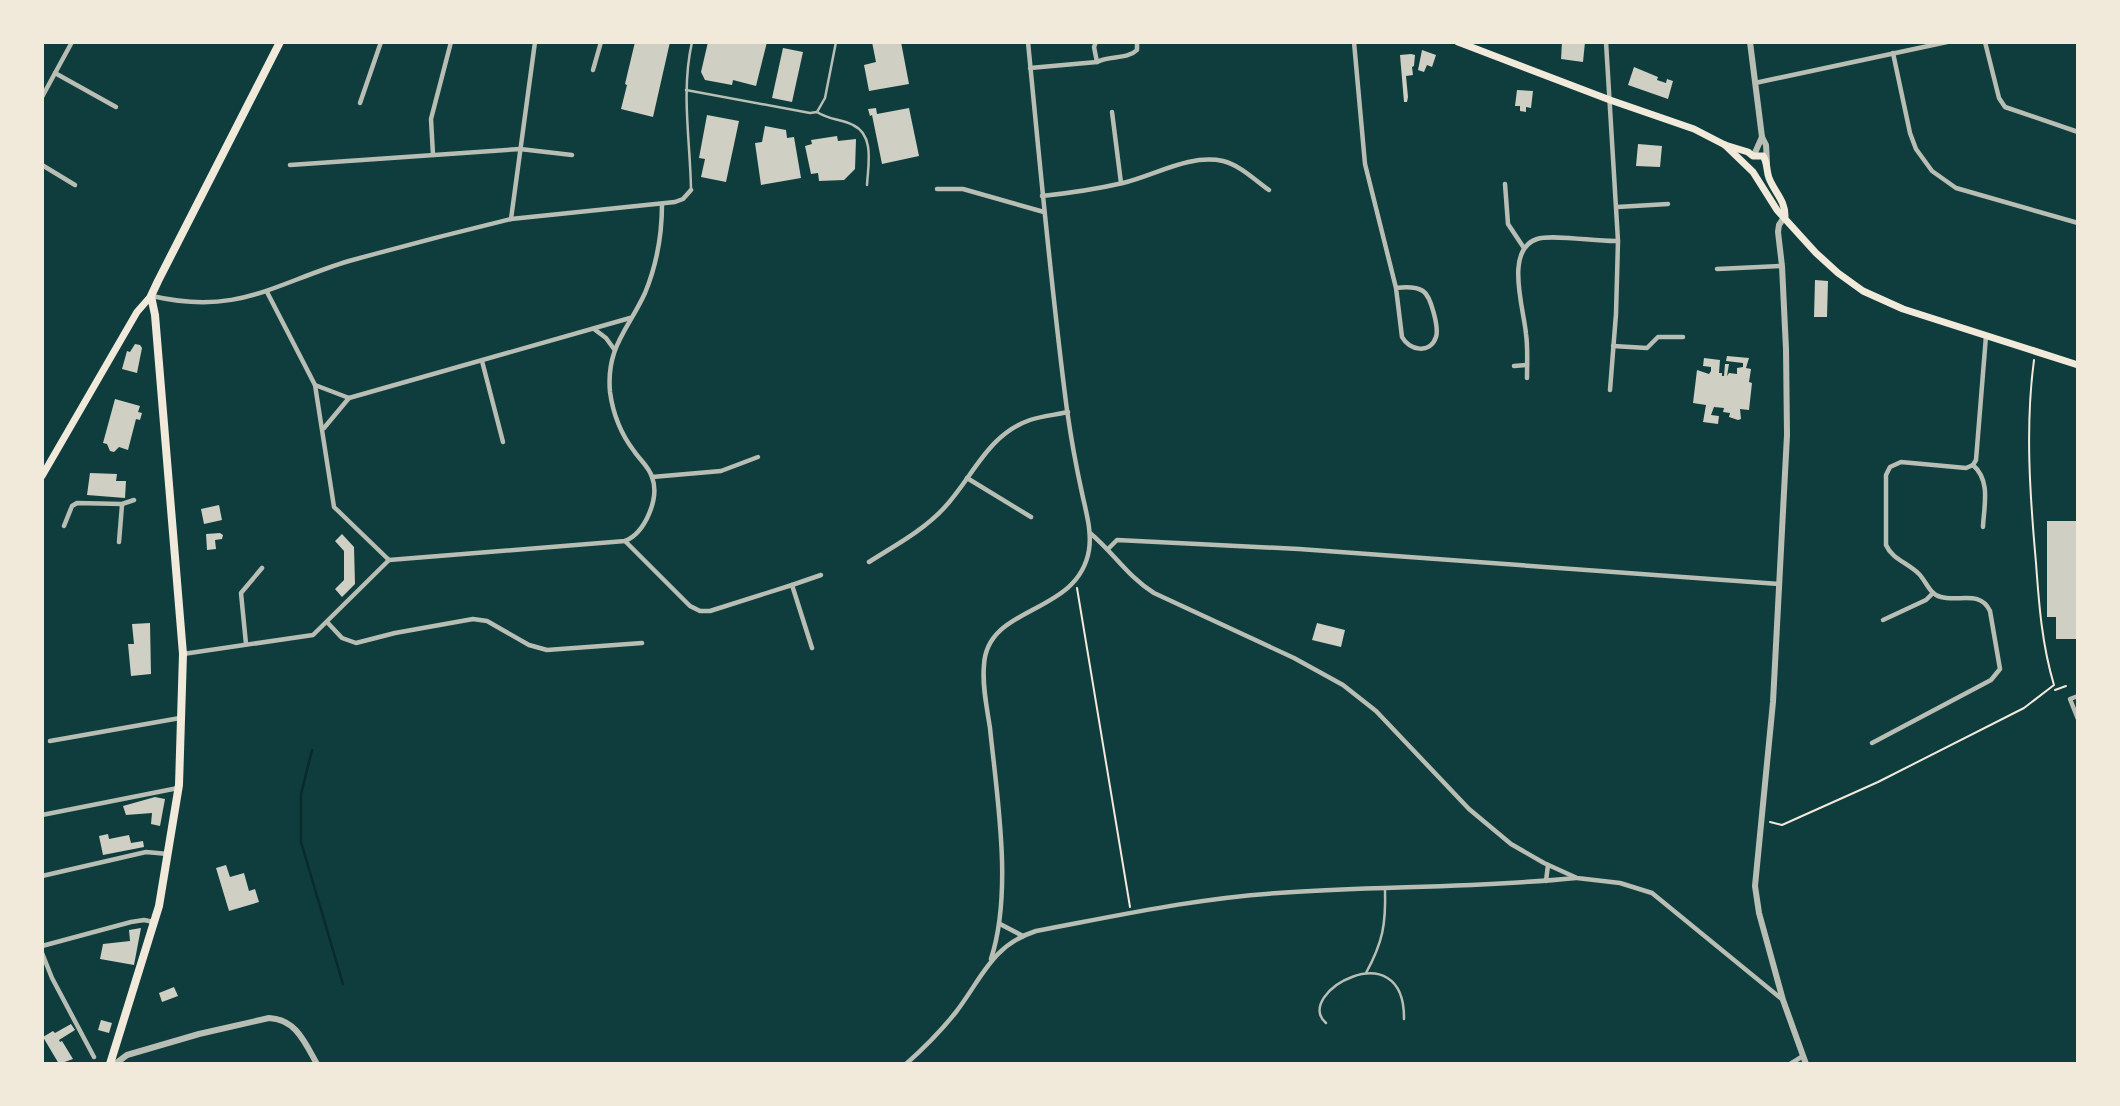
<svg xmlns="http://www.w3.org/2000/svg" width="2120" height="1106" font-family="Mulish,sans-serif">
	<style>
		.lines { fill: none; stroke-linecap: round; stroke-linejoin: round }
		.stream { stroke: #0a2a2b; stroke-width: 2.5 }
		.building { fill: #cfcfc3 }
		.path { stroke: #f1e9da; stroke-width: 2 }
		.service { stroke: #b8beb3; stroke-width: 2.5 }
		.minor { stroke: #b8beb3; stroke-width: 4.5 }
		.tertiary { stroke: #b8beb3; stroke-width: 6 }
		.secondary { stroke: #f1e9da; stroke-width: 7 }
		.primary { stroke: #f1e9da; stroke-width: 7 }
		.trunk { stroke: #f1e9da; stroke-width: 8 }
	</style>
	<rect width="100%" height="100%" fill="#0f3d3e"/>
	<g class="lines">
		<path class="stream" d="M312 750 301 794V842L343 984"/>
	</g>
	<g class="building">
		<path d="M635 42H670L653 117 621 109 627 85 625 84Z"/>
		<path d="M708 42H767L756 86 733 80 732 85 705 80 701 72Z"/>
		<path d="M872 42H901L909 84 869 91 864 65 876 62Z"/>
		<path d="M1562 42H1585L1583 62 1561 59Z"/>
		<path d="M783 48 803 52 792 102 772 98Z"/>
		<path d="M1422 50 1436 55 1432 67 1427 65 1424 72 1418 70Z"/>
		<path d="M1411 54 1415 55 1414 66 1412 67 1413 75 1406 76 1408 97 1407 102H1404L1400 55Z"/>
		<path d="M1634 67 1658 77 1657 80 1666 83 1667 79 1673 81 1668 99 1628 85Z"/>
		<path d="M1517 90 1533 91 1531 108 1526 107V112L1520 111V106H1515Z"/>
		<path d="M876 108 877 114 909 108 919 156 882 164 872 115 870 116 868 109Z"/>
		<path d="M707 115 739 121 726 182 701 177 705 159 699 158Z"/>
		<path d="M765 126 786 130 787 138 794 137 801 178 761 185 755 143 762 142Z"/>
		<path d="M837 136 838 141 856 139 855 169 844 180 819 181 818 173 811 174 805 146 812 144 811 140Z"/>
		<path d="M1638 144 1662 146 1660 167 1636 166Z"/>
		<path d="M1815 280 1828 281 1827 317H1814Z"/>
		<path d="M135 344 140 345 142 348 137 373 122 369 127 351 130 352Z"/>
		<path d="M1727 356 1749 358 1746 368 1751 369 1749 382 1752 383 1749 410 1740 409 1741 419 1738 420 1729 417 1730 413 1723 412 1724 408 1714 407 1711 415 1719 416 1718 424 1703 422 1706 405 1693 403 1697 370 1709 374 1711 371V367L1703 366 1704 358 1720 360 1719 373H1722V376H1724L1725 364H1729L1727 376 1729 373 1737 374V368L1743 367V363L1726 361Z"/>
		<path d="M115 399 140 406 138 412 142 413 140 420 136 419 128 450 119 447 114 452 110 451 107 444 103 443Z"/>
		<path d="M90 473 117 474 116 481H126L125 498 87 495Z"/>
		<path d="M219 505 222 520 204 524 201 509Z"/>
		<path d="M2047 521H2078V639H2056V617H2047Z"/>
		<path d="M220 533 223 535 222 539 215 540 216 549 207 550 206 534Z"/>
		<path d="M342 534 354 547 355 584 342 597 335 589 344 580V551L335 541Z"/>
		<path d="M150 623 151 674 131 676 128 644H134L132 624Z"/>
		<path d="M1317 623 1345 630 1341 647 1312 640Z"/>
		<path d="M155 797 165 799 160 826 151 824 152 813 126 815 123 806Z"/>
		<path d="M108 834 109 839 129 835 131 843 143 841 144 847 103 855 99 836Z"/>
		<path d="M226 865 230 877 244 873 249 891 255 889 259 902 229 911 216 868Z"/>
		<path d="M141 928 134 965 100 959 103 944 130 941 129 930Z"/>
		<path d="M174 987 178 996 162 1002 159 993Z"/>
		<path d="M101 1020 112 1023 109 1033 98 1030Z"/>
		<path d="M71 1024 75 1030 59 1040 60 1042 62 1041 73 1059 59 1064 43 1037 53 1031 55 1033Z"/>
	</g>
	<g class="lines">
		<g class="path">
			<path d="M1077 588 1130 907"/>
			<path d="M2055 690 2066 686"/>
			<path d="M1770 822 1782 825 1878 782 2024 708 2054 685C2042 645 2039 605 2036 563 2030 496 2025 427 2034 360"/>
		</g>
		<g class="service">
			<path d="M686 90 810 113 817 112C829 120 841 119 853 125 875 135 868 166 867 185"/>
			<path d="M817 112 825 98 836 42"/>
			<path d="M691 188C690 139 681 91 692 42"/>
			<path d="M1366 973C1383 942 1386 924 1385 889"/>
			<path d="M1326 1023C1292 994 1405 930 1404 1019"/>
		</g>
		<g class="minor">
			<path d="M1096 42 1094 47 1097 62"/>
			<path d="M1354 42 1365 164 1396 288 1402 337C1409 350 1430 355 1436 337 1439 328 1431 296 1423 291 1415 286 1404 287 1396 288"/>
			<path d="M1606 42 1618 241 1616 314 1610 390"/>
			<path d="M1985 42 1999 98 2005 107 2078 132"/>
			<path d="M1893 53 1910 133 1916 149 1932 171 1956 188 2078 223"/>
			<path d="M1030 68 1097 62C1109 55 1127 60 1137 50V42"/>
			<path d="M593 70 601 42"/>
			<path d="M55 73 116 107"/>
			<path d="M1755 83 1947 42"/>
			<path d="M42 97 72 42"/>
			<path d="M360 103 381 42"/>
			<path d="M1112 112 1121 183"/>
			<path d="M433 155 431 119 451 42"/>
			<path d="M42 165 75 185"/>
			<path d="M290 165 520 149 572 155"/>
			<path d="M1505 184 1508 224 1524 248"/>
			<path d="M937 189H963L1044 212"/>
			<path d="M1042 196C1070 193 1097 189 1123 183 1156 175 1189 154 1223 161 1240 165 1256 181 1269 190"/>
			<path d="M1617 207 1668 204"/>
			<path d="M511 219 535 42"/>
			<path d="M1717 269 1782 266"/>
			<path d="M267 292 315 385 334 507 389 560"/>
			<path d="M152 296C238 316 273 284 349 261 403 246 457 232 511 219L675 202 683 199 691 190"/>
			<path d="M594 329 606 338 614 349"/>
			<path d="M1613 346 1647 348 1658 337H1683"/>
			<path d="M482 361 503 442"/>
			<path d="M1514 366 1527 365"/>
			<path d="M1527 378C1527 363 1528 348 1526 334 1524 309 1504 250 1537 239 1553 234 1598 242 1618 241"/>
			<path d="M315 385 349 398 630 318"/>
			<path d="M324 428 349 398"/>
			<path d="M1973 465 1976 460 1986 336"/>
			<path d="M1973 465C1991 481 1984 505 1983 527"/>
			<path d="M652 477 721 471 758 457"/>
			<path d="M967 478 1031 517"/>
			<path d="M64 526 72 506 77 503 122 504 134 500"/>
			<path d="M1090 533C1113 552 1128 577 1154 593L1294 658 1343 685 1376 711 1469 809 1511 844 1544 863 1577 878 1620 883 1652 893 1783 1000"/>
			<path d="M625 541 690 606 700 611H710L792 585 812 648"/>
			<path d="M119 542 122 505"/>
			<path d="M1109 548 1117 540 1299 549 1779 584"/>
			<path d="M869 562C894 546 924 530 944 508 973 477 987 435 1030 420 1042 416 1055 415 1068 412"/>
			<path d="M792 585 821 575"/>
			<path d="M1883 620 1926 600 1933 593"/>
			<path d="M327 622 342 638 356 643 395 633 473 619 487 621 529 645 547 650 642 643"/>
			<path d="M246 644 241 593 262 568"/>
			<path d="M183 654 313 635 389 560 625 541C645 533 660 498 652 477 649 467 640 460 634 451 621 434 613 414 610 392 606 347 628 330 645 293 657 264 662 235 662 204"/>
			<path d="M2078 696 2070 699 2078 719"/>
			<path d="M50 741 180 718"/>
			<path d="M1872 743 1991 680 2000 669 1990 611C1980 590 1959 602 1941 597 1930 595 1926 581 1919 574 1908 563 1892 559 1886 545V475L1890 467 1901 462 1966 468 1973 465"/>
			<path d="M42 815 178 788"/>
			<path d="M42 876 146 852 168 854"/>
			<path d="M1546 881 1548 865"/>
			<path d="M1000 924 1023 936"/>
			<path d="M42 946 131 922 144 920 154 922"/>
			<path d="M42 953 52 978 94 1057"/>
			<path d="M991 959C1013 892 997 797 990 728 987 708 982 686 984 665 987 604 1078 616 1089 550 1092 531 1086 512 1082 493 1076 466 1071 438 1067 410 1051 288 1040 165 1028 42"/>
			<path d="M906 1064C924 1048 941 1031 956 1012 982 978 992 945 1036 931 1116 916 1197 898 1278 893 1377 886 1477 888 1576 878"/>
			<path d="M1790 1064 1803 1056"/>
		</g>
		<g class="tertiary">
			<path d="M1750 42 1762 137 1766 145 1767 163"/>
			<path d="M1754 155 1762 137"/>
			<path d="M1785 216 1779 225 1778 232 1782 266 1786 349 1787 435 1773 702 1755 886 1759 913 1783 1000 1806 1064"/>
			<path d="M115 1064 127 1055 199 1034 269 1018C296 1019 305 1043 317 1064"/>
		</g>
		<g class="secondary">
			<path d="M1458 42 1610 100 1694 129 1725 145 1748 152 1753 156H1763C1768 163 1766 170 1769 178 1775 193 1785 200 1785 216"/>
			<path d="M1725 145 1753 172 1777 210 1816 253 1838 273 1863 291 1903 309 2078 365"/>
		</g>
		<path class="primary" d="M42 476 137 312 151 296"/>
		<path class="trunk" d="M110 1064 159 906 179 785 183 654 155 315 151 296 158 281 280 42"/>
	</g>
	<rect width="2120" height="1106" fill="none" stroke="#f1e9da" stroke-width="88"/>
</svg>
